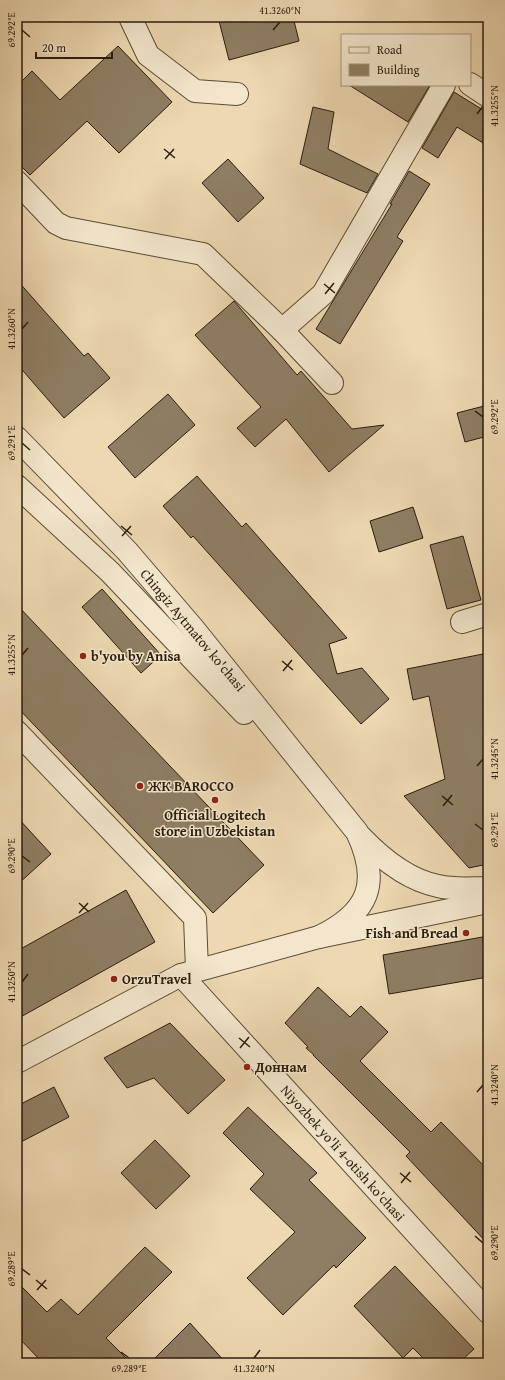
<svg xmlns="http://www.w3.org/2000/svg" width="505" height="1380" font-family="'Gentium Book Plus',serif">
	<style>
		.building { fill: #8f7e63; stroke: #2a1d0e }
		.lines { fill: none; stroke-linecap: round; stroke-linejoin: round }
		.minor-casing { stroke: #5b4c37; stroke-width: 24 }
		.minor { stroke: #f3e6cc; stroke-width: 22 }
		.ticks { fill: none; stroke: #2a1d0e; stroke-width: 1.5 }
		.poi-dot { fill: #8f2418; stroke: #f3e6cc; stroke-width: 1.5 }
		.labels { text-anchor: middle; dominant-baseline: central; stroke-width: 3; stroke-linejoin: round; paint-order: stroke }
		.street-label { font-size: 14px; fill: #2a1d0e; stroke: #f3e6cc }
		.poi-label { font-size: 14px; font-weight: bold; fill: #2a1d0e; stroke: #f3e6cc; text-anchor: start }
		.neatline { fill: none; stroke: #2a1d0e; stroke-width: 1.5 }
		.ticks-label { font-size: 10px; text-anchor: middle; fill: #2a1d0e }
	</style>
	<rect width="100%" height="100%" fill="#edd8b1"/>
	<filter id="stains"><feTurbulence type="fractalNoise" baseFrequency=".005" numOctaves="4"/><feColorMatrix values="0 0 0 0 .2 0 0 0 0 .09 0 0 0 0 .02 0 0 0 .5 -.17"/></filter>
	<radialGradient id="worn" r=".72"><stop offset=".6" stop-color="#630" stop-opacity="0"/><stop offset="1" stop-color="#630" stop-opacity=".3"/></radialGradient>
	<g class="building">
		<path d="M218 17H293L299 41 229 60Z"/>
		<path d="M118 46 172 102 119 153 87 121 30 175 17 162V86L32 71 60 100Z"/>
		<path d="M349 85H430L408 122Z"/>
		<path d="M454 92 488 113V146L457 127 438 158 422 148Z"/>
		<path d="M313 107 334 112 328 149 378 174 367 193 300 164Z"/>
		<path d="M228 159 264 198 238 222 202 183Z"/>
		<path d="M409 171 430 184 397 237 403 241 340 344 316 329 392 204H390Z"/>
		<path d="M17 280 84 356 88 353 110 378 64 418 17 364Z"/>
		<path d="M234 301 297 375 301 371 352 429 384 425 329 472 286 419 255 447 237 428 261 407 195 335Z"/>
		<path d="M168 394 195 425 135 478 108 447Z"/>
		<path d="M488 405V436L465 442 457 413Z"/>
		<path d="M197 476 242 527 246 523 347 638 329 644 337 674 362 668 389 699 361 724 193 536 191 538 163 506Z"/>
		<path d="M413 507 423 538 379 552 370 521Z"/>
		<path d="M463 536 481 600 447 609 430 545Z"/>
		<path d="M102 589 161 655 141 673 82 607Z"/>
		<path d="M17 605 264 865 213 913 17 707Z"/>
		<path d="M488 653V864L469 868 404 796 445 779 429 696 413 700 407 669Z"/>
		<path d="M17 817 51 854 17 885Z"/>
		<path d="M126 890 155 942 17 1019V951Z"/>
		<path d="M488 936V977L389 994 383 955Z"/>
		<path d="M318 987 350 1017 361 1006 388 1032 360 1061 431 1132 441 1122 488 1170V1244L406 1156 410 1152 313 1055H314L306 1048 308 1047 285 1023Z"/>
		<path d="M170 1023 225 1080 188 1114 154 1078 127 1088 104 1058Z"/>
		<path d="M54 1087 69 1117 17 1144V1106Z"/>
		<path d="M248 1107 317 1173 309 1180 366 1238 336 1268 334 1265 283 1315 247 1278 295 1232 250 1189 264 1174 223 1133Z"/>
		<path d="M155 1140 190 1176 156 1209 121 1173Z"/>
		<path d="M145 1247 172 1272 106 1338 131 1363H43L17 1336V1282L47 1312 61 1299 78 1315Z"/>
		<path d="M395 1266 474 1349 459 1363H428L413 1348 403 1358 354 1306Z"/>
		<path d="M190 1323 226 1363H150Z"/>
	</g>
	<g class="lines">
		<g class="minor-casing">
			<g id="minor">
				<path d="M130 17 148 55 195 91 237 94"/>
				<path d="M470 84 488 96"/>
				<path d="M17 182 56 223 66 228 203 254 282 330 332 383"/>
				<path d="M282 330 323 294 444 85"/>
				<path d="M17 438 127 551 193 628 357 832C381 883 369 913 319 937"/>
				<path d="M17 486 110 572 244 713"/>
				<path d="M462 622 488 614"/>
				<path d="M17 732 195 918 197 970"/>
				<path d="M361 837C382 859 408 880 438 886 454 890 472 888 488 888"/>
				<path d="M181 975 488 1312"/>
				<path d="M17 1062 181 975 319 937 488 902"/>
			</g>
		</g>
		<use href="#minor" class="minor"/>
	</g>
	<path class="ticks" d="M22 30 30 37M273 30 280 22M477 114 483 106M164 149 175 158M165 159 174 149M324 284 335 293M325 294 334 283M22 329 28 322M475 411 483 417M22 443 30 450M121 526 132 535M122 536 131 526M22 655 28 648M282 661 293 670M283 671 292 660M477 766 483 759M442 796 453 805M443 806 452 795M475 824 483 830M22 856 30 862M79 903 89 912M79 913 88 903M22 982 28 974M239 1038 250 1047M240 1048 249 1037M477 1092 483 1085M400 1173 411 1182M401 1183 410 1172M475 1236 483 1243M22 1269 30 1275M36 1280 47 1289M37 1290 46 1280M121 1352 129 1358M254 1358 260 1350"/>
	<g class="poi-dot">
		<circle cx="83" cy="656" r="4"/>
		<circle cx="140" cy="786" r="4"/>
		<circle cx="215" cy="800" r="4"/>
		<circle cx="466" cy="933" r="4"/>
		<circle cx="114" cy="979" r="4"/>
		<circle cx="247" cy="1067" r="4"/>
	</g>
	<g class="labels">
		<g class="street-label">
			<text transform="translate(193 630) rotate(50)">Chingiz Aytmatov ko'chasi</text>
			<text transform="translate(343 1153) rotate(48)">Niyozbek yo'li 4-otish ko'chasi</text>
		</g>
		<g class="poi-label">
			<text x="91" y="656">b'you by Anisa</text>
			<text x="148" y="786">ЖК BAROCCO</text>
			<text x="215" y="815" text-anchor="middle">Official Logitech<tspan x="215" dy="16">store in Uzbekistan</tspan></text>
			<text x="458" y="933" text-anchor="end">Fish and Bread</text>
			<text x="122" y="979">OrzuTravel</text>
			<text x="255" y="1067">Доннам</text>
		</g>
	</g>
	<rect width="505" height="1380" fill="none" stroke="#edd8b1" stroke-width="44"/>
	<rect x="341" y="34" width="130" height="52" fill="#f3e6cc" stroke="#a39680"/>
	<rect x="349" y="47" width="20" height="6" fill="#f3e6cc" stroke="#a39680"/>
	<text x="377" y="54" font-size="12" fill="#2a1d0e">Road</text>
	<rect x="349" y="64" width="20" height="12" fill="#8f7e63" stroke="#a39680"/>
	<text x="377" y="74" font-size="12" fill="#2a1d0e">Building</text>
	<path d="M36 52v6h76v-6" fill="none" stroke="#2a1d0e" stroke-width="2"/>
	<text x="42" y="52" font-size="12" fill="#2a1d0e" stroke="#f3e6cc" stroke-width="3" paint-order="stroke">20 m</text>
	<rect x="22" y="22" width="461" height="1336" class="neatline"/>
	<g class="ticks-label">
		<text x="280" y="14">41.3260°N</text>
		<text transform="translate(11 30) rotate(-90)" y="4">69.292°E</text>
		<text transform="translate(494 106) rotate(-90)" y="4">41.3255°N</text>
		<text transform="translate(11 329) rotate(-90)" y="4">41.3260°N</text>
		<text transform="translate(494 417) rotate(-90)" y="4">69.292°E</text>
		<text transform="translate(11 443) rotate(-90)" y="4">69.291°E</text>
		<text transform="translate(11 655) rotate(-90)" y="4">41.3255°N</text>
		<text transform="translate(494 759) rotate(-90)" y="4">41.3245°N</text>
		<text transform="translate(494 830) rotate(-90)" y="4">69.291°E</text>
		<text transform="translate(11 856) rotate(-90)" y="4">69.290°E</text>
		<text transform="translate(11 982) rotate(-90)" y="4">41.3250°N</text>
		<text transform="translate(494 1085) rotate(-90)" y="4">41.3240°N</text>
		<text transform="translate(494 1243) rotate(-90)" y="4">69.290°E</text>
		<text transform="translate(11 1269) rotate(-90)" y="4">69.289°E</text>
		<text x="129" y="1372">69.289°E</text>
		<text x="254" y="1372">41.3240°N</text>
	</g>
	<rect width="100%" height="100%" filter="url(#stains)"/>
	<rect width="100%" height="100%" fill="url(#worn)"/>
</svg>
